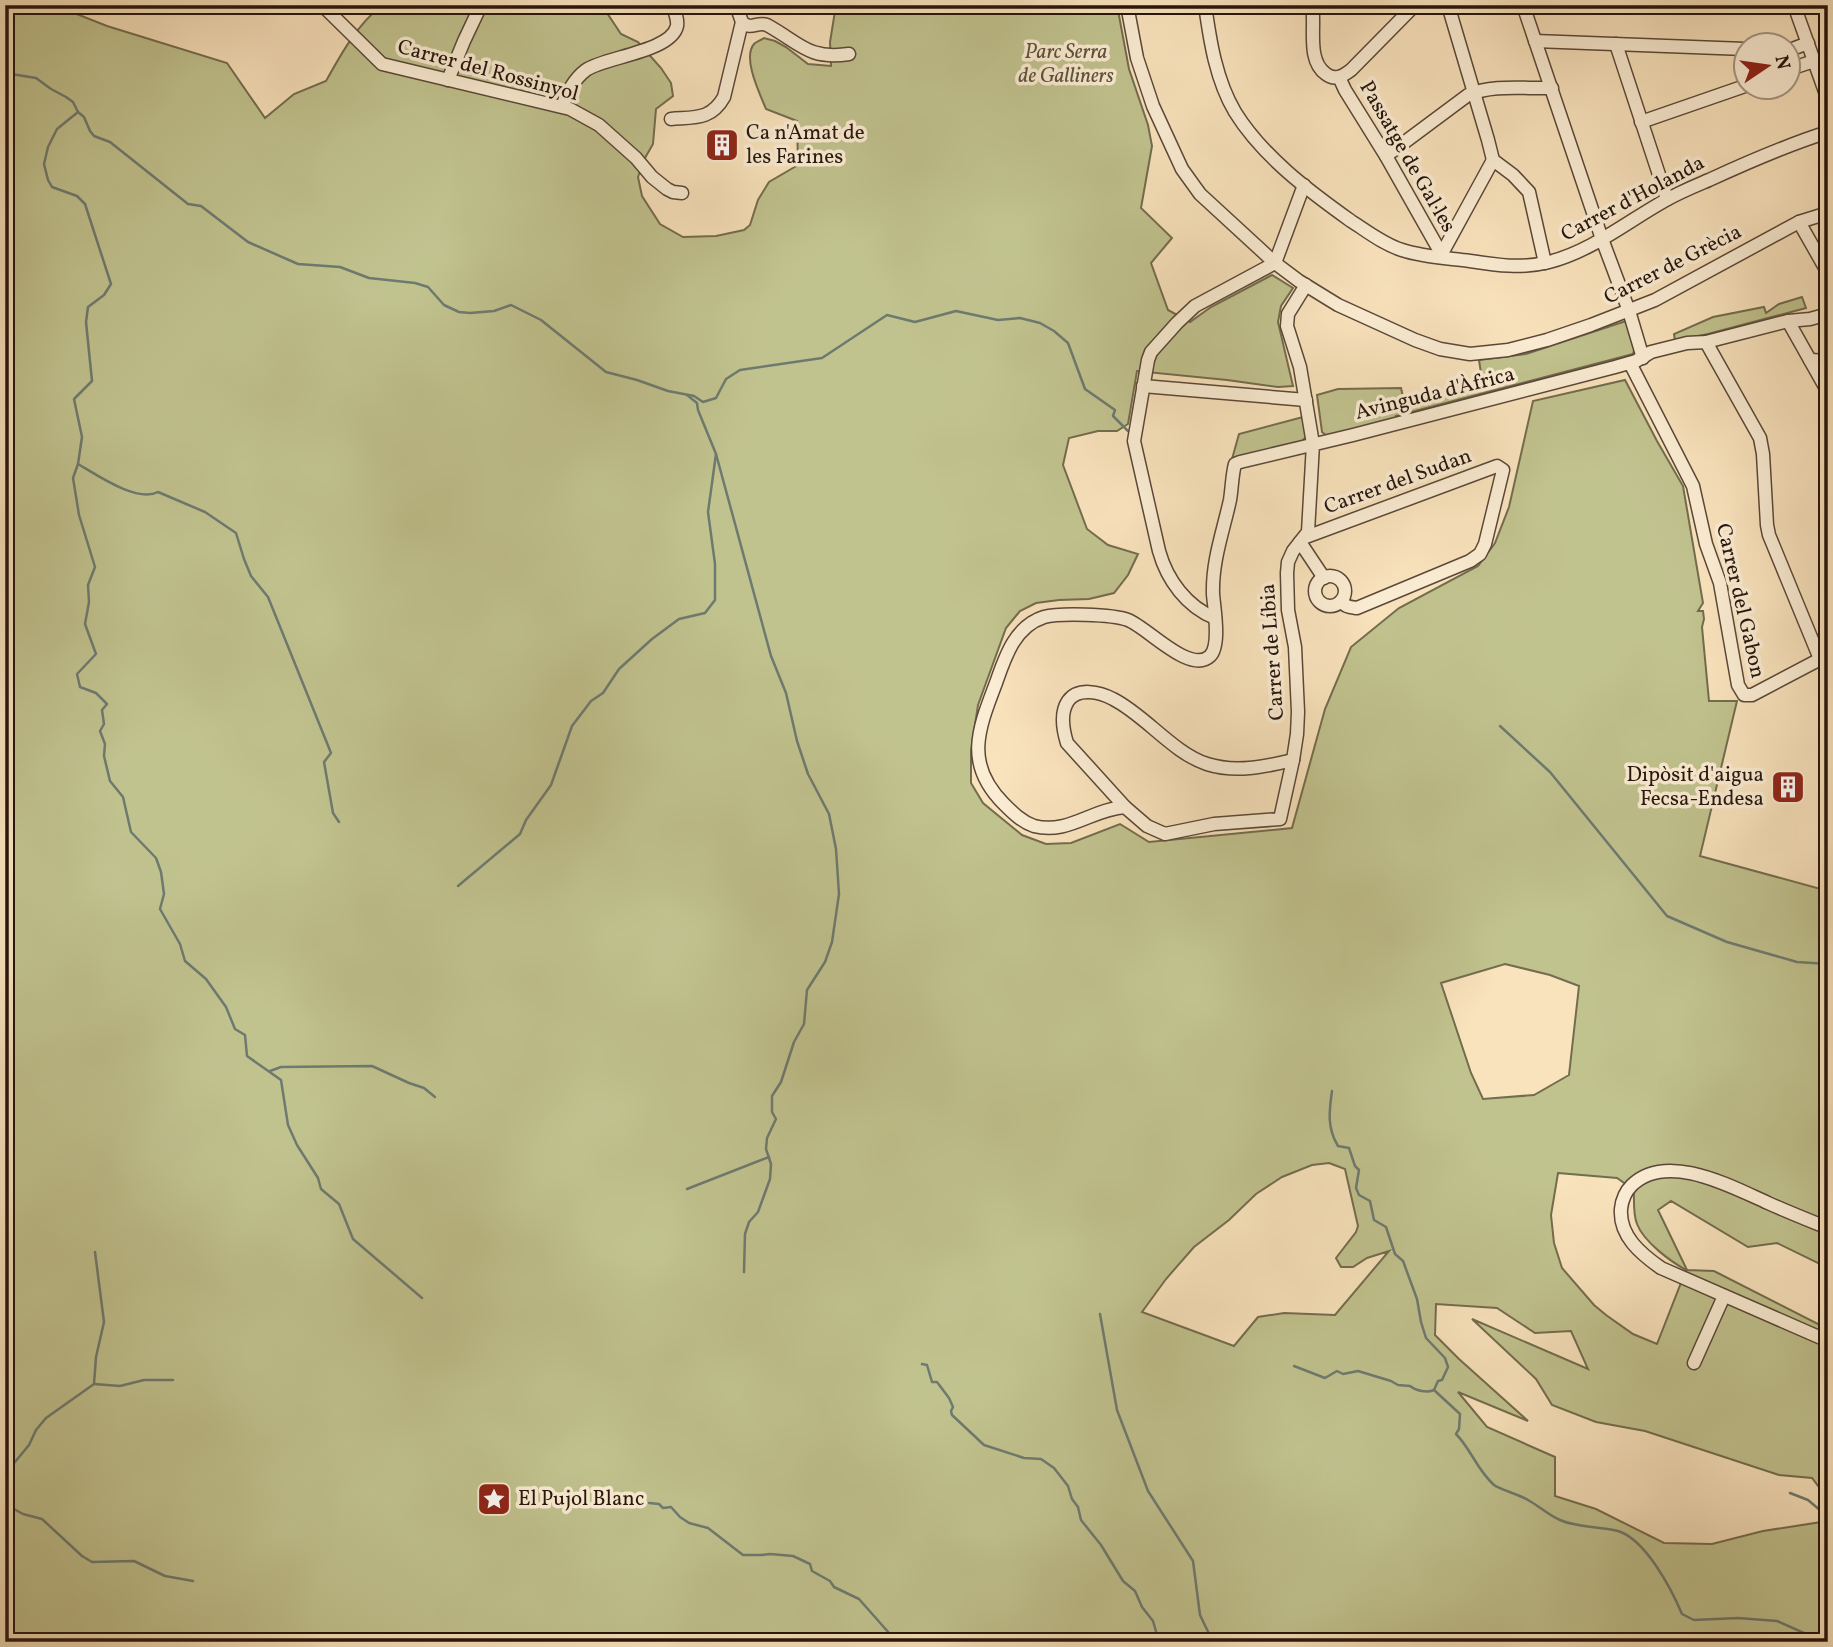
<svg xmlns="http://www.w3.org/2000/svg" width="1833" height="1647" font-family="Vollkorn,serif">
	<style>
		.green { fill: #c1c38f; stroke: #736c4e; stroke-width: 2; fill-rule: evenodd }
		.lines { fill: none; stroke-linecap: round; stroke-linejoin: round }
		.stream { stroke: #6e7a70; stroke-width: 2.5 }
		.minor-casing { stroke: #5a4838; stroke-width: 15 }
		.minor { stroke: #fbedd4; stroke-width: 12 }
		.labels { text-anchor: middle; dominant-baseline: central; stroke-width: 7; stroke-linejoin: round; paint-order: stroke }
		.park-label { font-size: 21px; font-style: italic; fill: #5c523a; stroke: #fbedd4 }
		.street-label { font-size: 21px; fill: #25150c; stroke: #fbedd4 }
		.poi-label { font-size: 21px; fill: #25150c; stroke: #fbedd4; text-anchor: start }
	</style>
	<rect width="100%" height="100%" fill="#f9e3bd"/>
	<filter id="stains"><feTurbulence type="fractalNoise" baseFrequency=".00286" numOctaves="4"/><feColorMatrix values="0 0 0 0 .2 0 0 0 0 .09 0 0 0 0 .02 0 0 0 .5 -.17"/></filter>
	<radialGradient id="worn" r=".72"><stop offset=".6" stop-color="#630" stop-opacity="0"/><stop offset="1" stop-color="#630" stop-opacity=".3"/></radialGradient>
	<g class="green">
		<path d="M5 5H54L107 26 227 63 265 118 294 94 326 81C341 54 357 25 382 5H504L537 14 557 13 585 5H598L605 10 621 34 638 42 661 68 671 83 673 96 656 109 653 144 645 158 638 177 642 196 660 224 683 237 716 236 744 230 750 225 758 200 769 182 798 165 797 121 766 109C760 94 742 58 754 44 756 42 761 40 764 38L775 41 786 47 808 64 831 66 830 42 836 5H1117L1129 69 1148 125 1152 146 1141 208 1172 238 1151 263 1168 310 1190 322 1211 307 1272 275 1293 288 1281 306 1278 322 1293 386 1278 387 1227 380 1137 371 1128 424 1117 431H1098L1069 438 1063 465 1087 529 1108 545 1138 554 1128 575 1114 593 1089 599 1059 600 1036 603 1020 611 1006 628 978 705 971 751V783L983 803 1022 835 1046 844 1071 843 1120 824 1149 842 1292 828 1325 709 1351 647 1399 608 1478 566 1495 543 1509 507 1533 401 1625 380 1657 441 1683 486 1703 603 1698 611H1703L1704 619 1702 627 1709 701H1737L1700 856 1828 891V1268L1777 1243 1748 1247 1671 1201 1658 1210 1687 1270 1714 1271 1828 1329V1406L1820 1410 1828 1417V1499L1812 1478 1779 1475 1645 1431 1596 1422 1552 1405 1536 1379 1472 1319 1588 1369 1571 1331 1535 1333 1497 1308 1436 1304 1435 1335 1459 1359 1528 1421 1458 1392 1487 1427 1555 1457V1496L1596 1509 1664 1543 1712 1544 1763 1531 1828 1521V1642H5ZM1505 964 1550 975 1579 986 1569 1075 1534 1095 1483 1099 1471 1073 1441 983ZM1329 1163 1345 1169 1358 1226 1356 1232 1336 1258 1341 1267H1353L1367 1258 1389 1251 1335 1315 1284 1313 1258 1317 1234 1346 1142 1312 1166 1279 1194 1247 1229 1220 1256 1194 1282 1177 1312 1165ZM1558 1173 1617 1178 1634 1190C1634 1201 1633 1214 1637 1224 1644 1242 1670 1261 1686 1270L1657 1344 1633 1334 1606 1315 1594 1305 1562 1268 1554 1243 1551 1215Z"/>
		<path d="M1802 297 1806 308 1708 334 1675 341 1674 334 1713 317 1764 307 1766 313 1779 304Z"/>
		<path d="M1626 321 1635 347 1633 354 1396 416 1397 419 1327 436 1322 432 1317 395 1338 389 1401 388 1405 405 1483 386 1479 360 1526 354Z"/>
		<path d="M1303 417 1306 437 1302 441 1232 459 1239 434Z"/>
	</g>
	<g class="lines">
		<g class="stream">
			<path d="M5 73 36 78 51 89 66 97 73 102 78 112 84 117 90 131 94 136 110 142 188 204 201 206 248 242 298 264 340 267 369 278 415 283 428 287 444 305 459 312 470 313 494 311 511 305 541 320 606 372 637 380 668 391 694 396 703 402 716 398 726 379 740 370 822 358 887 315 915 322 956 311 998 320 1020 318 1040 323 1054 331 1068 343 1085 389 1115 410 1113 416 1128 431"/>
			<path d="M78 112 57 129 48 147 44 164 48 180 52 187 77 196 85 204 111 284 104 295 88 307 86 322 92 381 74 399 82 437 78 464 73 478 79 515 95 567 88 585 89 602 85 624 96 654 77 674 80 687 96 693 107 704 102 710 104 724 100 731 105 744 104 756 110 781 123 797 131 832 156 858 161 872 164 894 160 909 180 944 185 961 206 979 226 1007 235 1029 245 1035 247 1056 281 1080 288 1125 297 1145 318 1178 321 1189 339 1204 353 1239 422 1298"/>
			<path d="M716 454 771 656 786 693 797 741 808 774 829 814 836 849 839 894 832 942 825 962 807 990 804 1024 794 1042 781 1082 772 1096V1112L776 1119 767 1138 766 1149 771 1164 770 1179 758 1212 749 1222 745 1234 744 1272"/>
			<path d="M78 464C97 475 137 503 158 492L205 512 236 533 244 559 251 576 268 597 331 753 324 762 333 813 339 822"/>
			<path d="M1500 726 1550 772 1667 916 1727 942 1797 962 1828 964"/>
			<path d="M458 886 520 834 526 820 551 785 572 726 591 701 603 693 619 669 652 639 679 619 705 613 715 600V564L708 512 716 454 698 410 697 403 687 395"/>
			<path d="M270 1071 281 1067 372 1066 409 1083 424 1088 435 1097"/>
			<path d="M1332 1091C1329 1112 1327 1128 1338 1146L1349 1148 1355 1166 1359 1170 1356 1188 1359 1195 1370 1201 1374 1220 1386 1227 1395 1254 1403 1261 1417 1299 1421 1322 1426 1338 1445 1358 1448 1367 1442 1380 1438 1381 1434 1390 1460 1414 1459 1429 1456 1434C1471 1449 1477 1470 1494 1485 1499 1489 1520 1495 1528 1500 1539 1506 1548 1515 1560 1520 1578 1528 1598 1526 1618 1531 1645 1539 1671 1588 1682 1614L1694 1620 1738 1618 1777 1621 1824 1642"/>
			<path d="M687 1189 769 1157"/>
			<path d="M1100 1314 1117 1410 1148 1491 1193 1561 1200 1615 1213 1642"/>
			<path d="M922 1364 927 1365 932 1382H937L949 1398 953 1407 951 1411 952 1415 984 1445 1024 1458 1041 1459 1054 1468 1068 1486 1072 1499 1078 1507 1081 1520 1101 1545 1123 1581 1135 1591 1142 1607 1153 1621 1159 1642"/>
			<path d="M1294 1366 1325 1378 1337 1371 1343 1374 1358 1371 1391 1381 1398 1385 1410 1386C1416 1391 1427 1393 1434 1390"/>
			<path d="M94 1384 120 1386 144 1380H173"/>
			<path d="M5 1482 10 1468 29 1445 36 1430 46 1418 94 1384 96 1357 104 1322 95 1252"/>
			<path d="M1790 1493 1808 1500 1827 1516 1822 1521 1825 1534 1828 1535"/>
			<path d="M5 1500 14 1509 23 1514 42 1519 82 1556 92 1562 134 1561 165 1576 193 1581"/>
			<path d="M649 1503 659 1504 663 1508 671 1507 680 1517 689 1523 708 1528 743 1555H761L770 1554 793 1556 810 1564 812 1571 830 1581 834 1587 859 1599 897 1642"/>
			<path d="M764 1635 771 1642"/>
		</g>
		<g class="minor-casing">
			<g id="minor">
				<path d="M322 5 382 64 570 109 599 125 636 158 652 177 667 189 673 192 682 193"/>
				<path d="M1127 5 1137 58 1153 106 1182 169 1200 194 1275 263 1299 281 1338 305 1415 340 1440 349 1470 354 1508 350 1547 340 1591 325 1655 300 1799 222 1828 213"/>
				<path d="M1205 5C1210 41 1216 80 1235 112 1263 157 1309 191 1351 221 1367 231 1383 244 1402 250 1423 257 1447 258 1470 261 1496 265 1522 269 1549 262 1592 251 1628 221 1666 200 1680 192 1695 186 1709 180 1748 162 1787 145 1828 132"/>
				<path d="M1312 5C1316 26 1306 60 1326 74 1335 81 1343 76 1351 70L1415 5"/>
				<path d="M1448 5 1488 140 1493 160 1513 175 1529 192 1545 263"/>
				<path d="M1523 5 1602 239 1629 311 1643 358"/>
				<path d="M1794 5 1828 100"/>
				<path d="M742 22C751 31 757 21 767 25 800 43 808 60 849 54"/>
				<path d="M1535 41 1745 49"/>
				<path d="M1616 44 1667 199"/>
				<path d="M1787 51 1808 43"/>
				<path d="M1787 70 1814 61"/>
				<path d="M1339 77 1345 90 1386 156 1438 248 1440 257"/>
				<path d="M448 80 464 41 481 5"/>
				<path d="M562 106C568 92 573 80 586 70 604 57 671 52 677 26 678 19 675 12 672 5"/>
				<path d="M671 119C695 117 711 120 724 97L742 22 736 5"/>
				<path d="M1641 122 1745 86"/>
				<path d="M1386 156 1468 95C1493 84 1525 89 1552 88"/>
				<path d="M1799 222 1828 273"/>
				<path d="M1440 257 1493 160"/>
				<path d="M1306 285 1288 314 1287 326 1300 367 1313 444 1308 532 1293 551 1288 562 1287 573 1288 610 1295 647 1298 712 1297 734 1293 760 1280 819 1214 824 1165 834 1147 826 1125 807C1092 809 1068 835 1034 826 1022 822 1013 813 1004 804 964 764 978 730 996 683 1005 657 1015 626 1044 617 1059 613 1112 614 1128 620 1147 627 1190 675 1210 656 1221 645 1214 608 1213 594 1212 561 1223 532 1230 500 1232 488 1232 475 1235 464L1240 462C1278 453 1315 444 1353 435L1615 367 1636 361 1651 352 1687 343 1706 342 1788 321 1810 319 1828 314"/>
				<path d="M1788 321 1828 392"/>
				<path d="M1706 342 1760 438 1763 454 1767 525 1769 535 1820 659"/>
				<path d="M1810 360 1828 361"/>
				<path d="M1630 363 1693 486 1706 544 1720 583 1738 685 1744 695H1752L1828 655"/>
				<path d="M1143 386 1306 400"/>
				<path d="M1306 537 1497 466 1503 470 1485 544 1480 554 1470 561 1357 608C1350 607 1345 607 1341 601"/>
				<path d="M1300 542 1324 578"/>
				<circle cx="1330" cy="591" r="15"/>
				<path d="M1215 618C1187 607 1167 580 1159 551L1134 441 1148 360 1151 352 1177 323 1195 306 1275 263 1304 185"/>
				<path d="M1125 807 1067 743C1063 730 1060 713 1068 701 1078 687 1100 692 1113 699 1145 715 1173 753 1207 764 1235 773 1264 767 1293 760"/>
				<path d="M1828 1228C1808 1220 1788 1212 1768 1203 1732 1187 1667 1151 1632 1185 1626 1191 1622 1199 1621 1209 1619 1236 1641 1254 1661 1268L1828 1341"/>
				<path d="M1694 1363 1724 1296"/>
			</g>
		</g>
		<use href="#minor" class="minor"/>
	</g>
	<defs>
		<g id="building-square" transform="scale(1.75)"><rect x="-9" y="-9" width="18" height="18" rx="4" fill="#8f2418" stroke="#fbedd4"/><path d="M-4-6H4V6H1V3H-1V6H-4ZM-2.5-4.3h1.7v1.8h-1.7ZM.8-4.3h1.7v1.8H.8ZM-2.5-1h1.7V.8h-1.7ZM.8-1h1.7V.8H.8Z" fill="#fff"/></g>
		<g id="sight-square" transform="scale(1.75)"><rect x="-9" y="-9" width="18" height="18" rx="4" fill="#8f2418" stroke="#fbedd4"/><path d="M0-6L1.8-2.2L6-1.7L2.9 1.2L3.7 5.4L0 3.3L-3.7 5.4L-2.9 1.2L-6-1.7L-1.8-2.2Z" fill="#fff"/></g>
	</defs>
	<g fill-rule="evenodd">
		<use href="#building-square" x="722" y="145"/>
		<use href="#building-square" x="1788" y="787"/>
		<use href="#sight-square" x="494" y="1499"/>
	</g>
	<g class="labels">
		<g class="park-label">
			<text x="1066" y="52">Parc Serra<tspan x="1066" dy="24">de Galliners</tspan></text>
		</g>
		<g class="street-label">
			<text transform="translate(488 71) rotate(15)">Carrer del Rossinyol</text>
			<text transform="translate(1407 157) rotate(60)">Passatge de Gal·les</text>
			<text transform="translate(1633 199) rotate(-28)">Carrer d'Holanda</text>
			<text transform="translate(1673 265) rotate(-27)">Carrer de Grècia</text>
			<text transform="translate(1435 394) rotate(-14)">Avinguda d'Àfrica</text>
			<text transform="translate(1398 482) rotate(-20)">Carrer del Sudan</text>
			<text transform="translate(1740 601) rotate(77)">Carrer del Gabon</text>
			<text transform="translate(1273 652) rotate(-94)">Carrer de Líbia</text>
		</g>
		<g class="poi-label">
			<text x="746" y="133">Ca n'Amat de<tspan x="746" dy="24">les Farines</tspan></text>
			<text x="1764" y="775" text-anchor="end">Dipòsit d'aigua<tspan x="1764" dy="24">Fecsa-Endesa</tspan></text>
			<text x="518" y="1499">El Pujol Blanc</text>
		</g>
	</g>
	<rect width="1833" height="1647" fill="none" stroke="#f9e3bd" stroke-width="28"/>
	<rect x="7" y="7" width="1819" height="1633" fill="none" stroke="#25150c" stroke-width="3.5"/>
	<rect x="14" y="14" width="1805" height="1619" fill="none" stroke="#25150c" stroke-width="2"/>
	<g transform="translate(1767 66) rotate(77)"><circle r="33" fill="#fbedd4" stroke="#a59784" stroke-width="2"/>
	<path d="M0-5L12 26L0 18L-12 26Z" fill="#8f2418"/>
	<text y="-10" font-size="19" font-weight="bold" text-anchor="middle" fill="#25150c">N</text>
	</g>
	<rect width="100%" height="100%" filter="url(#stains)"/>
	<rect width="100%" height="100%" fill="url(#worn)"/>
</svg>
